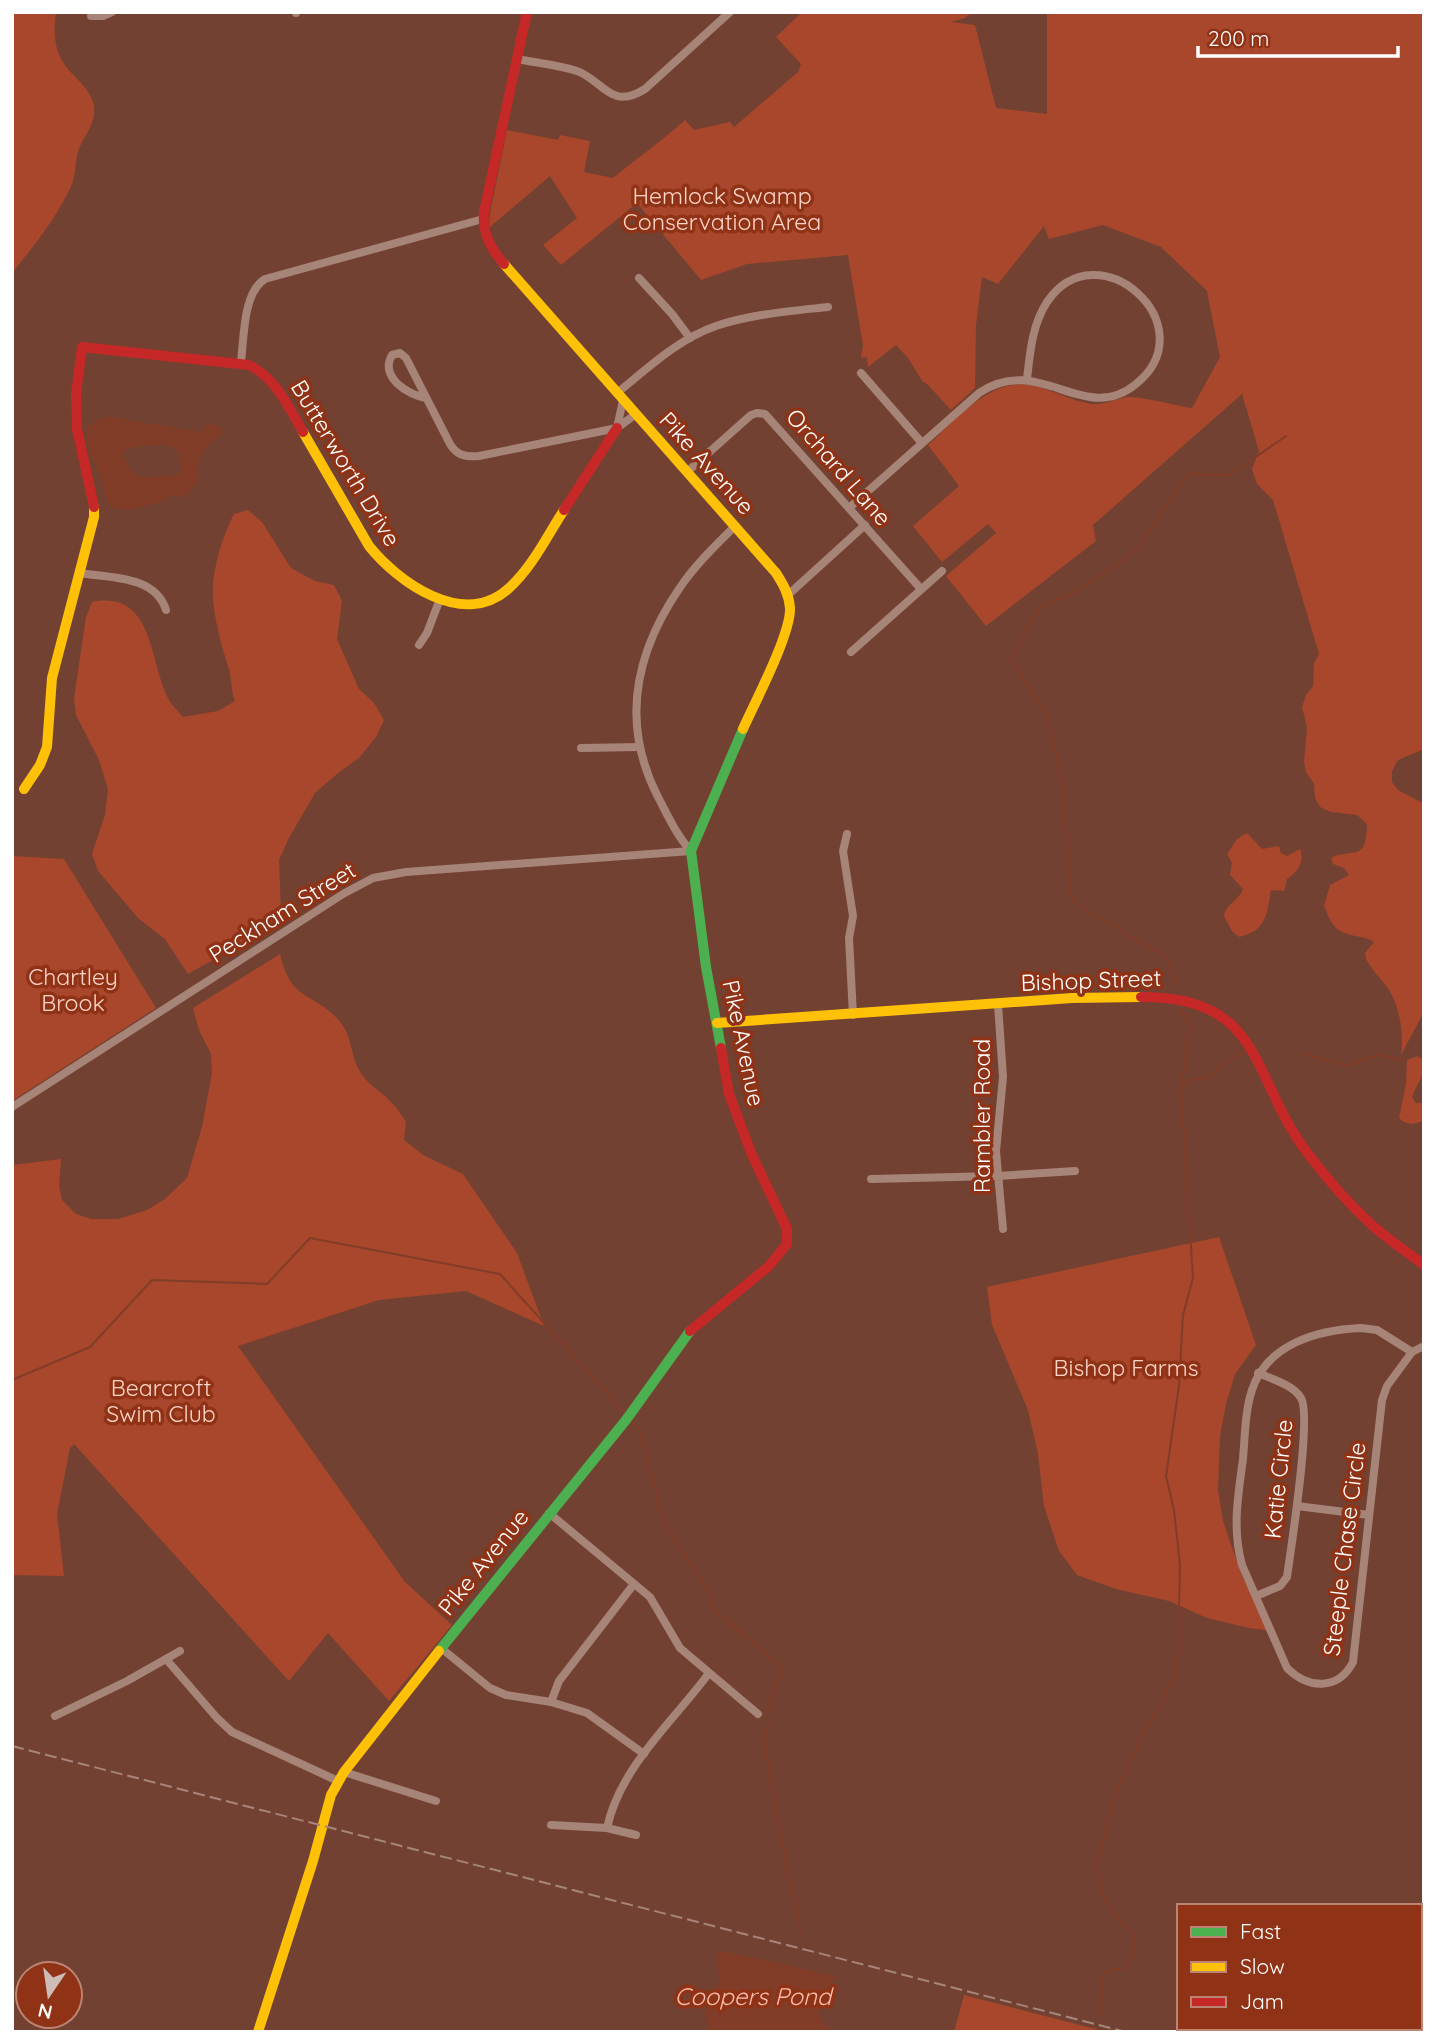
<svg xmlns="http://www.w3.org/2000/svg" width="1436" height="2044" font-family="Quicksand,sans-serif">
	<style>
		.green { fill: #a8472c }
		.water { fill: #813d28; fill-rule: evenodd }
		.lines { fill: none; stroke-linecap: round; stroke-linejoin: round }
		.stream { stroke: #813d28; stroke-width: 2 }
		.street { stroke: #a68478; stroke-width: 8 }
		.fast { stroke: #4caf50; stroke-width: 10 }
		.slow { stroke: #ffc107; stroke-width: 10 }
		.jam { stroke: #c62828; stroke-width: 10 }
		.rail { stroke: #a6857a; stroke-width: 2; stroke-dasharray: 12 5; stroke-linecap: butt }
		.labels { text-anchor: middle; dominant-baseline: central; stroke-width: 7; stroke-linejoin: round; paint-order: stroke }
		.park-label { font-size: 23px; fill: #fcd3c7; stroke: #8f3215 }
		.street-label { font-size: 23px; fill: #fff; stroke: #8f3215 }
		.water-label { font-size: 24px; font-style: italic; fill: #f8bdad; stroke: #8f3215 }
	</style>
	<rect width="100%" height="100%" fill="#734131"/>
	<g class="green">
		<path d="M12 12H56C53 32 54 52 67 68 77 80 88 87 93 102 99 122 83 135 78 152 75 162 76 174 72 184 58 216 34 246 12 273Z"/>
		<path d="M802 12H972L965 18 951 22 975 25 996 108 1047 114V12H1424V749L1398 760 1392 771V782L1398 790 1424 804V1012L1401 1055C1404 1034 1400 1008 1389 990 1382 979 1372 971 1366 959L1365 953 1374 942C1362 934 1346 938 1335 927 1330 922 1327 912 1324 906L1330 885 1349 875 1344 868 1333 864 1331 858C1353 847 1366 864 1367 824L1357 815 1331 812 1320 807 1315 798 1314 784 1306 772 1304 762 1307 727 1302 707 1306 695 1313 686 1314 663 1319 654 1273 500 1257 484 1252 469 1259 451 1242 394 1093 525 1096 541 986 626 946 576 996 533 988 524 942 562 913 526 959 486 928 445C958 419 991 375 1035 386 1054 391 1072 401 1092 404 1106 405 1115 399 1128 397 1140 396 1178 406 1192 408L1220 357 1207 291 1161 247 1103 225 1049 239 1044 226 998 284 982 277 976 325 975 388 951 410 928 385 922 381 908 358 896 345 868 367 867 357 861 358 863 345 848 255 747 264 701 280 637 203 561 265 543 245 577 218 550 176 489 228 490 213 507 130 558 140 560 135 590 141 584 172 613 178C637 158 662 141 685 120L694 130 730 122 734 127 798 72 801 64 776 37Z"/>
		<path d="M248 510 262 522 291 568 315 581 334 585 342 601 337 639 359 689 374 703 384 720 376 737 359 758 338 773 315 793 289 838 279 860 281 912 275 925 188 974 165 939 139 919 98 871 92 854 105 815 108 789 99 760 76 715 74 698 86 617 92 602C152 590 149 656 167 696 170 704 178 711 183 717L218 711 235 701C231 691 232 681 229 669 222 647 215 623 213 599 211 573 222 537 234 514Z"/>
		<path d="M1247 833 1262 849 1279 846 1281 853 1287 856 1300 849C1305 862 1298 872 1287 879L1284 891 1271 890C1267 915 1266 931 1239 937L1232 931 1224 916C1226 904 1239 900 1243 889L1230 875 1232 863 1227 854 1237 839Z"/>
		<path d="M12 856 64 859 156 1008 12 1101Z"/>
		<path d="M280 954C291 1004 316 991 342 1024 352 1038 351 1056 359 1070 367 1085 383 1092 393 1104 398 1109 402 1116 406 1122L404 1140 423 1155 463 1174 517 1253 544 1326 466 1291 379 1300 238 1346 405 1582 452 1625 389 1701 328 1633 289 1681 74 1444 70 1448 57 1514 64 1576 12 1575V1165L61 1159 59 1186 62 1200 76 1214 91 1219H118L147 1210 165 1199 187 1178 202 1127 212 1073 211 1054 199 1030 193 1008Z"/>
		<path d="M1418 1056 1423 1060C1426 1075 1417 1083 1412 1097L1416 1103H1424V1121C1414 1124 1407 1126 1399 1118L1406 1084 1407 1060Z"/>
		<path d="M1219 1237 1256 1345 1235 1374 1226 1404 1220 1436 1218 1490 1223 1521 1243 1579 1273 1631 1249 1628 1207 1618 1169 1601 1116 1589 1077 1575 1059 1551 1044 1506 1038 1454 1028 1410 992 1325 987 1287Z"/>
		<path d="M964 1995 1107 2032H954Z"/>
	</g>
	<g class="water">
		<path d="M110 417 200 432 209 423 221 427 222 434C205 445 194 458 199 479L186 497 170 496 160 502 133 509 122 510 111 507 107 502 103 483 87 444 86 439 89 426 97 420ZM163 444 174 447 181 457 180 462 182 470 179 474C172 476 139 479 135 475 130 470 127 461 123 455L125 450 136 447Z"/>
		<path d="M717 1950 836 1976C823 1995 806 2017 835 2032H708L705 2006 719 1982Z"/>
	</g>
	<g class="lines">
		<g class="stream">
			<path d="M1178 986 1167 958 1072 901 1061 776 1048 718 1011 657 1040 607 1075 592 1131 555 1188 474 1230 475 1286 436"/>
			<path d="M1302 1053 1347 1066 1376 1055 1405 1060"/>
			<path d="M1183 1086 1188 1080 1211 1077 1221 1065 1246 1050"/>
			<path d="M12 1380 90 1347 152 1280 267 1284 310 1238 500 1274 626 1414"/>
			<path d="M632 1421 640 1431 663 1520 708 1589 712 1608 778 1664 781 1671 770 1701 771 1713"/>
			<path d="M769 1725 764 1739 781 1839 801 1932"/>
			<path d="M1100 2015 1104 1972 1124 1968 1136 1947 1133 1934 1113 1914 1101 1891 1097 1864 1114 1798 1139 1742 1174 1679 1178 1653 1180 1565 1174 1510 1166 1476 1179 1386 1183 1315 1193 1278 1181 1089 1190 1025 1181 1009"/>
		</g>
		<g class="street">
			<path d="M296 12V13"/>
			<path d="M91 16H103L112 12"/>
			<path d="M517 59C537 63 558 65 577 71 603 80 610 111 645 89L730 12"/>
			<path d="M639 278 672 314 690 338"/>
			<path d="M241 362C244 338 243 292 265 279L483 219"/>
			<path d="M861 373 922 443"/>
			<path d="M617 393C647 369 678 339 716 326 752 314 791 311 828 307"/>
			<path d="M426 398C408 395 379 377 392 355L400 353 406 358 450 444C457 456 466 457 479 456L617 428"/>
			<path d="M623 400 617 428 636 414"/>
			<path d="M687 472 751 415 757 413 765 414 921 589"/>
			<path d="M849 508 979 393C1040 352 1084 427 1136 384 1208 326 1098 227 1047 302 1032 325 1030 353 1027 379"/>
			<path d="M79 573C109 578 155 575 166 610"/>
			<path d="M789 594 865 525"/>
			<path d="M419 645 427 633 440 599"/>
			<path d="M851 652 942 571"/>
			<path d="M581 748 639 747"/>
			<path d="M847 834 843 851 853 916 849 938 853 1015"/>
			<path d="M691 851C677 836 668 816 658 797 620 723 635 652 681 586 696 564 716 545 735 526"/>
			<path d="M998 1004 1003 1077 996 1151 1003 1229"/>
			<path d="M12 1107 343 894 373 878 406 872 691 851"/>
			<path d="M871 1179 997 1176 1075 1171"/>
			<path d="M1361 1328 1377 1330 1412 1352 1387 1386 1382 1400 1353 1662C1338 1691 1308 1689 1287 1668L1242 1565C1232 1529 1238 1496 1243 1459 1245 1436 1245 1411 1252 1390 1267 1344 1317 1330 1361 1328Z"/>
			<path d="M1412 1352 1424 1346"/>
			<path d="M1297 1506 1369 1515"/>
			<path d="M549 1513 650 1597 680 1648 758 1714"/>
			<path d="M1256 1596 1280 1586 1287 1577C1291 1548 1312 1416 1301 1398 1293 1385 1272 1379 1258 1373"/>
			<path d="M441 1648 490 1688 506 1695 551 1702 587 1713 644 1754"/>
			<path d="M166 1659 217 1718 232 1732 338 1781"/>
			<path d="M551 1702 559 1681 634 1584"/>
			<path d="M55 1716 127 1681 180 1651"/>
			<path d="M344 1772 436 1801"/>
			<path d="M551 1825 607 1828 636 1835"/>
			<path d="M607 1828C620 1767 673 1722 709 1673"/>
		</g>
		<g class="fast">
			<path d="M721 1048 706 967 691 851 743 729"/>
			<path d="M439 1651 626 1420 690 1331"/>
		</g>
		<g class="slow">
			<path d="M504 264 776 573C783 584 789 594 790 608 791 634 755 702 743 729"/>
			<path d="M303 432 369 546C398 582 463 629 508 589 532 568 547 536 564 510"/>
			<path d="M24 789 40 765 47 747 52 678 94 517V507"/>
			<path d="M717 1023 1072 998 1141 997"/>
			<path d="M258 2032 313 1861 331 1795 344 1772 439 1651"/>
		</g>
		<g class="jam">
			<path d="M504 264C491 249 482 233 484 212L527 12"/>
			<path d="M94 507 77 429 76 394 82 347 249 365C276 378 289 408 303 432"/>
			<path d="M564 510 617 428"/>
			<path d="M1141 997C1266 996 1250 1080 1309 1155 1327 1179 1351 1206 1373 1226 1389 1240 1407 1252 1424 1265"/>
			<path d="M690 1331 769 1266 787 1244V1229L752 1155 729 1094 721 1048"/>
		</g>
		<path class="rail" d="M12 1746 1126 2032"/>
	</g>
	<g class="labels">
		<g class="park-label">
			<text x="722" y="195">Hemlock Swamp<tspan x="722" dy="26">Conservation Area</tspan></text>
			<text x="73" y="976">Chartley<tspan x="73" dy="26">Brook</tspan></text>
			<text x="1126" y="1367">Bishop Farms</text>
			<text x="161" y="1387">Bearcroft<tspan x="161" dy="26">Swim Club</tspan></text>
		</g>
		<g class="street-label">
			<text transform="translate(346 463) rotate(59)">Butterworth Drive</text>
			<text transform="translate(707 463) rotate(48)">Pike Avenue</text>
			<text transform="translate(839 467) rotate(49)">Orchard Lane</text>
			<text transform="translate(282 912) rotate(-32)">Peckham Street</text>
			<text transform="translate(1091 980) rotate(-2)">Bishop Street</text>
			<text transform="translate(744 1043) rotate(78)">Pike Avenue</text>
			<text transform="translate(981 1116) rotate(-90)">Rambler Road</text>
			<text transform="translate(1278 1479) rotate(-84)">Katie Circle</text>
			<text transform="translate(1344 1549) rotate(-83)">Steeple Chase Circle</text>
			<text transform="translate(483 1562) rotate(-51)">Pike Avenue</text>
		</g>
		<g class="water-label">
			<text x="753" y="1996">Coopers Pond</text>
		</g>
	</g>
	<rect width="1436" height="2044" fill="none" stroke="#ffffff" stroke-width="28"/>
	<rect x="1177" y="1904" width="245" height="126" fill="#8f3215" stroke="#bc8473" stroke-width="2"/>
	<rect x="1191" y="1927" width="35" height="10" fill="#4caf50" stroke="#bc8473" stroke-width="2"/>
	<text x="1240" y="1939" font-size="21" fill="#ffffff">Fast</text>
	<rect x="1191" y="1962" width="35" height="10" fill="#ffc107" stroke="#bc8473" stroke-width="2"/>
	<text x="1240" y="1974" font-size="21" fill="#ffffff">Slow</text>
	<rect x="1191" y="1997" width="35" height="10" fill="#c62828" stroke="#bc8473" stroke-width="2"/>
	<text x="1240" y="2009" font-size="21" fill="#ffffff">Jam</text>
	<g transform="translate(49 1995) rotate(193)"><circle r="33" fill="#8f3215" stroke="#bc8473" stroke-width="2"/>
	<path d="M0-5L12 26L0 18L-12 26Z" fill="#cebcb7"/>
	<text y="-10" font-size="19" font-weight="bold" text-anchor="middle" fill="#ffffff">N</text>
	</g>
	<path d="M1198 46v10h200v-10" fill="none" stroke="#ffffff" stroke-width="3.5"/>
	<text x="1208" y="46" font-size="21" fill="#ffffff" stroke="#8f3215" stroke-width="5" paint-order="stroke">200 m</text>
</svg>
